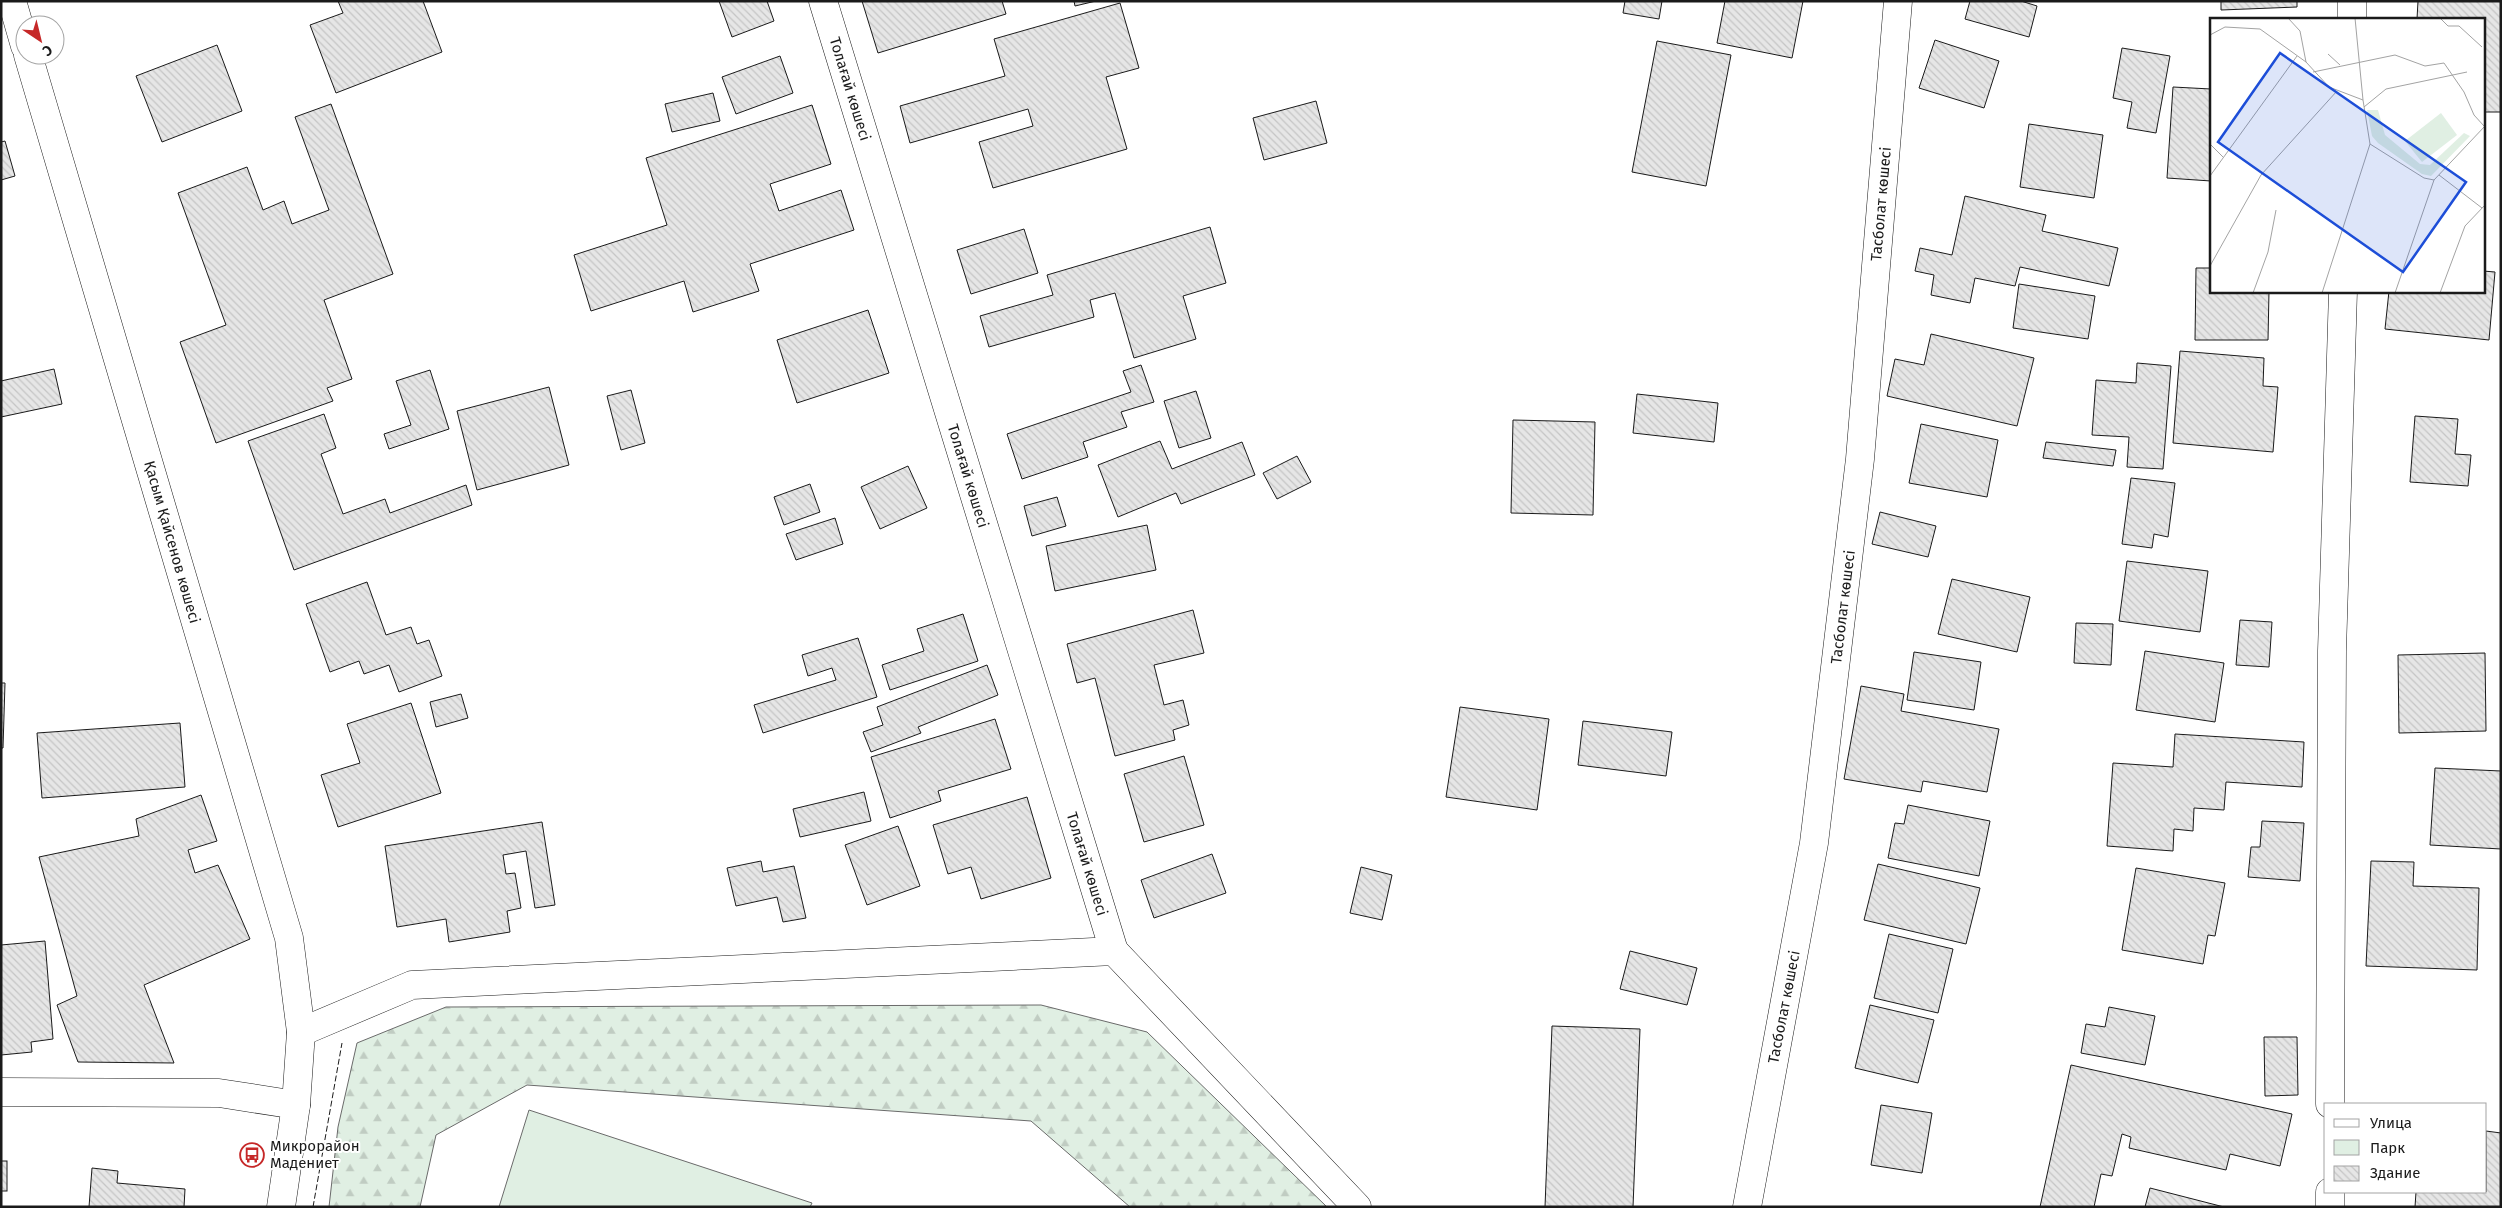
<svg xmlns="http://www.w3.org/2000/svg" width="2502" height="1208" font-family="'Fira Sans',sans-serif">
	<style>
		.forest { fill: url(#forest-firs); stroke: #6a6a6a }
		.park { fill: #e0efe3; stroke: #6a6a6a }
		.building { fill: url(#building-back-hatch); stroke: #1a1a1a }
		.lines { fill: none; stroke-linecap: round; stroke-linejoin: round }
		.minor-casing { stroke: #1a1a1a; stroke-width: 29 }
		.minor { stroke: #fff; stroke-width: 28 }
		.fence { stroke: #1a1a1a; stroke-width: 1; stroke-dasharray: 6 2.5; stroke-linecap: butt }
		.labels { text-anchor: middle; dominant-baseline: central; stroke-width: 4; stroke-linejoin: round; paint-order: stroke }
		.street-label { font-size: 15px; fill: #1a1a1a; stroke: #fff }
		.poi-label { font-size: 15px; fill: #1a1a1a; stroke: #fff; text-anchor: start }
		.inset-road { fill: none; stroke: #a3a3a3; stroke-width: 1 }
		.view { fill: #1d4ed8; fill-opacity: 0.15; stroke: #1d4ed8; stroke-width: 2.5 }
		.inset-edge { fill: none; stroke: #1a1a1a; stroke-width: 2.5 }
	</style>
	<defs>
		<pattern id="forest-firs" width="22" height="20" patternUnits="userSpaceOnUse" patternTransform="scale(1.25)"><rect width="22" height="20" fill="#e0efe3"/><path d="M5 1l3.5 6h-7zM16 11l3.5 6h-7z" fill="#c0ccc2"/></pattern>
		<pattern id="building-back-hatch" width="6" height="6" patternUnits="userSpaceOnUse" patternTransform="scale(1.25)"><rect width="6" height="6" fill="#e6e6e6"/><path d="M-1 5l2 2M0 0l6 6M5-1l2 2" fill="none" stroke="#c5c5c5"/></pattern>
	</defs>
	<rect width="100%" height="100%" fill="#fff"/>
	<path class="forest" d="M1041 1005 1147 1032 1327 1207H1130L1031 1121 527 1085 436 1135 420 1207H329L338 1127 357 1043 446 1007Z"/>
	<path class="park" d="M529 1110 812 1203 810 1207H499Z"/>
	<g class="building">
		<path d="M338 1H423L442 52 336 93 310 25 343 13Z"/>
		<path d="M719 1H767L774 21 732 37Z"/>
		<path d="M862 1H1002L1006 14 878 53Z"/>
		<path d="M1074 1H1096L1075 6Z"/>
		<path d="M1625 1H1662L1659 19 1623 13Z"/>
		<path d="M1725 1H1803L1792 58 1717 43Z"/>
		<path d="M1970 1H2021L2037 6 2029 37 1965 19Z"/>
		<path d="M2221 1H2297V7L2221 10Z"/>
		<path d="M2418 1H2501V112H2483V19H2417Z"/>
		<path d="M1120 3 1139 68 1106 77 1127 149 993 188 979 142 1033 126 1028 109 910 143 900 106 1005 76 994 39Z"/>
		<path d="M1935 40 1999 61 1984 108 1919 88Z"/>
		<path d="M1657 41 1731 55 1706 186 1632 172Z"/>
		<path d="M217 45 242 111 162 142 136 76Z"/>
		<path d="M2122 48 2170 56 2156 133 2127 128 2132 102 2113 98Z"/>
		<path d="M780 56 793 93 736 114 722 77Z"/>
		<path d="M2173 87 2211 89V181L2167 178Z"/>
		<path d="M713 93 720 121 672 132 665 104Z"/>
		<path d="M1316 101 1327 143 1264 160 1253 118Z"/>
		<path d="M331 104 393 274 324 300 352 379 327 388 333 401 216 443 180 342 226 325 178 193 247 167 263 210 284 201 292 224 329 210 295 117Z"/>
		<path d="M812 105 831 164 770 184 779 211 841 190 854 230 750 264 759 291 693 312 684 281 591 311 574 255 667 225 646 158Z"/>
		<path d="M2029 124 2103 135 2094 198 2020 187Z"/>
		<path d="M5 141 15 176 1 180V142Z"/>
		<path d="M1965 196 2046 215 2042 231 2118 248 2109 286 2020 267 2015 286 1975 278 1970 303 1931 295 1934 275 1915 271 1920 248 1952 255Z"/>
		<path d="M1210 227 1226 283 1183 296 1196 339 1134 358 1115 293 1090 300 1094 317 989 347 980 316 1053 295 1047 275Z"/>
		<path d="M1024 229 1038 273 971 294 957 250Z"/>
		<path d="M2196 268H2211V291H2269L2268 340H2195Z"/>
		<path d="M2483 271 2495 272 2489 340 2385 329 2389 291H2483Z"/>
		<path d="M2019 284 2095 296 2088 339 2013 328Z"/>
		<path d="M868 310 889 373 797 403 777 340Z"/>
		<path d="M1931 334 2034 358 2017 426 1887 396 1895 359 1924 365Z"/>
		<path d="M2180 351 2264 358 2263 386 2278 387 2273 452 2173 443Z"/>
		<path d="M2137 363 2171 366 2163 469 2127 467 2129 437 2092 435 2096 380 2136 383Z"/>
		<path d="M1141 365 1154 402 1121 412 1127 427 1083 442 1088 457 1022 479 1007 434 1131 392 1123 371Z"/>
		<path d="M54 369 62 404 1 417V381Z"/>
		<path d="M430 370 449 429 389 449 384 434 411 425 396 381Z"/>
		<path d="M549 387 569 465 477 490 457 411Z"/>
		<path d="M631 390 645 443 621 450 607 396Z"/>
		<path d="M1196 391 1211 438 1179 448 1164 401Z"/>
		<path d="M1637 394 1718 403 1714 442 1633 433Z"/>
		<path d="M324 414 336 448 321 454 343 514 385 499 390 513 466 485 472 505 294 570 248 441Z"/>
		<path d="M2415 416 2458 419 2455 454 2471 455 2468 486 2410 482Z"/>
		<path d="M1513 420 1595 422 1593 515 1511 513Z"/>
		<path d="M1921 424 1998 440 1987 497 1909 483Z"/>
		<path d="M1160 441 1172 469 1242 442 1255 475 1181 504 1176 493 1118 517 1098 465Z"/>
		<path d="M2046 442 2116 450 2113 466 2043 458Z"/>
		<path d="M1297 456 1311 482 1277 499 1263 473Z"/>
		<path d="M908 466 927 508 880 529 861 487Z"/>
		<path d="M2131 478 2175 483 2168 537 2154 534 2152 548 2122 544Z"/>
		<path d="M810 484 820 512 784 525 774 497Z"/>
		<path d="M1057 497 1066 526 1032 536 1024 506Z"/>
		<path d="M1880 512 1936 526 1928 557 1872 544Z"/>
		<path d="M835 518 843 544 796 560 786 534Z"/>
		<path d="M1147 525 1156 570 1055 591 1046 546Z"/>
		<path d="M2127 561 2208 571 2200 632 2119 621Z"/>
		<path d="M1952 579 2030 597 2017 652 1938 634Z"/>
		<path d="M367 582 386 635 411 627 417 644 429 640 442 676 399 692 389 665 364 674 359 661 330 672 306 604Z"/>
		<path d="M1193 610 1204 653 1154 665 1164 705 1183 700 1189 725 1173 730 1175 740 1115 756 1095 678 1077 683 1067 644Z"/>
		<path d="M963 614 978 661 890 690 882 665 924 651 917 629Z"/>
		<path d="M2240 620 2272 622 2269 667 2236 665Z"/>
		<path d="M2076 623 2113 624 2111 665 2074 663Z"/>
		<path d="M858 638 877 697 763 733 754 705 836 680 832 668 808 676 802 655Z"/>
		<path d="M2145 651 2224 663 2215 722 2136 710Z"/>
		<path d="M1914 652 1981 662 1974 710 1907 700Z"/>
		<path d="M2485 653 2486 731 2399 733 2398 655Z"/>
		<path d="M987 665 998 695 918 727 921 733 871 752 863 732 883 725 877 707Z"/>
		<path d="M1 683H5L3 748H1Z"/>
		<path d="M1861 686 1904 694 1901 711 1999 729 1987 792 1923 781 1921 792 1844 779Z"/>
		<path d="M461 694 468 718 436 727 430 702Z"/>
		<path d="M411 703 441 793 338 827 321 775 360 763 347 724Z"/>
		<path d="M1460 707 1549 719 1537 810 1446 797Z"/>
		<path d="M995 719 1011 769 938 791 941 801 890 818 871 757Z"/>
		<path d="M1583 721 1672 732 1666 776 1578 765Z"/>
		<path d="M180 723 185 787 42 798 37 733Z"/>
		<path d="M2175 734 2304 742 2302 787 2226 782 2224 810 2194 808 2193 831 2174 829 2173 851 2107 846 2113 763 2173 767Z"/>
		<path d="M1184 756 1204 825 1144 842 1124 774Z"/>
		<path d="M2435 768 2501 771V849L2430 845Z"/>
		<path d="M864 792 871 821 800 837 793 809Z"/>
		<path d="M201 795 217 841 188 850 195 873 218 865 250 939 144 985 174 1063 78 1062 57 1005 77 996 39 857 139 836 136 819Z"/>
		<path d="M1027 797 1051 878 981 899 971 867 948 874 933 825Z"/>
		<path d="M1908 805 1990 821 1979 876 1888 858 1895 823 1904 824Z"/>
		<path d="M2262 821 2304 823 2300 881 2248 877 2251 847H2260Z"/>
		<path d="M542 822 555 905 535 908 526 851 503 855 506 874 515 873 521 908 507 911 510 932 449 942 446 919 397 927 385 846Z"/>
		<path d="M898 826 920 886 867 905 845 845Z"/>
		<path d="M1212 854 1226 893 1154 918 1141 880Z"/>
		<path d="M761 861 763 872 794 866 806 918 783 922 777 897 736 906 727 868Z"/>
		<path d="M2371 861 2414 862 2413 886 2479 888 2477 970 2366 966Z"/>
		<path d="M1878 864 1980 888 1966 944 1864 920Z"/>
		<path d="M1361 867 1392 875 1382 920 1350 913Z"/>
		<path d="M2136 868 2225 883 2215 936 2208 935 2203 964 2122 950Z"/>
		<path d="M1889 934 1953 949 1938 1013 1874 998Z"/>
		<path d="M45 941 53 1039 31 1042 32 1052 1 1055V945Z"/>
		<path d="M1630 951 1697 968 1687 1005 1620 989Z"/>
		<path d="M1870 1005 1934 1020 1918 1083 1855 1068Z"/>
		<path d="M2109 1007 2155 1016 2145 1065 2081 1053 2086 1024 2105 1027Z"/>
		<path d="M1552 1026 1640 1029 1633 1207H1545Z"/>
		<path d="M2264 1037H2297L2298 1095 2265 1096Z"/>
		<path d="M2071 1065 2292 1114 2280 1166 2230 1154 2226 1170 2129 1148 2131 1137 2122 1134 2112 1176 2101 1174 2094 1207H2040Z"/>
		<path d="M1881 1105 1932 1113 1922 1173 1871 1165Z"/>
		<path d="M2486 1131 2501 1133V1207H2415L2416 1192H2486Z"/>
		<rect x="1" y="1161" width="6" height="30"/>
		<path d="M92 1168 118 1171 117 1183 185 1189 184 1207H89Z"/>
		<path d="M2150 1188 2224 1207H2145Z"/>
	</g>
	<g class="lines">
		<g class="minor-casing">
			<g id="minor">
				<path d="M12 1 25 46"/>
				<path d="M823 1 1114 951"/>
				<path d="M2352 19V1"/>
				<path d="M28 55 289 938 301 1032 296 1105 281 1207"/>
				<path d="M301 1032 412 985 1114 951 1357 1207"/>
				<path d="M1 1092 219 1093 296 1105"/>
				<path d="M2330 1104 2332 651 2343 291"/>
				<path d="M1747 1207 1814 843 1860 459 1898 1"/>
				<path d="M2330 1207V1192"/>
			</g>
		</g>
		<use href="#minor" class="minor"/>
		<path class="fence" d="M313 1207 342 1043"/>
	</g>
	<defs>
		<g id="bus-ring" transform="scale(1.25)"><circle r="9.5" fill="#fff" stroke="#c62828" stroke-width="1.5"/><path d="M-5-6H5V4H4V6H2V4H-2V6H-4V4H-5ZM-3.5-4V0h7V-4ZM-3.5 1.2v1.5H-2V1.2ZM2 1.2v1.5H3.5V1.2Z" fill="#c62828"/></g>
	</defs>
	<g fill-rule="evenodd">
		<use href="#bus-ring" x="252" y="1155"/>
	</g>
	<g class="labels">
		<g class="street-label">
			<text transform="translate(850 89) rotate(73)">Толағай көшесі</text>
			<text transform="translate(1881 204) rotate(-85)">Тасболат көшесі</text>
			<text transform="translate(968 476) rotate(73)">Толағай көшесі</text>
			<text transform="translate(172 542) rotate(74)">Қасым Қайсенов көшесі</text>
			<text transform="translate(1843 607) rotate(-83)">Тасболат көшесі</text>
			<text transform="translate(1087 864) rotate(73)">Толағай көшесі</text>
			<text transform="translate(1784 1007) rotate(-79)">Тасболат көшесі</text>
		</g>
		<g class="poi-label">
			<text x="270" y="1146">Микрорайон<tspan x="270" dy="17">Мадениет</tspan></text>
		</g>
	</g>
	<g transform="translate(2210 18)">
		<rect width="275" height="275" fill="#fff"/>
		<path d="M157 92H168L175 117 210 146 220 147 254 115 260 118 221 158 212 156 168 125 162 118Z" fill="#e0efe3"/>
		<path d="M231 95 247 117 212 144 195 123Z" fill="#e0efe3"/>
		<path class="inset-road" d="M78 0 90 13 96 44M145 0 153 82M230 0 238 8H249L272 29M0 17 15 9 50 11 96 44 119 69 153 82 160 126 214 160 224 162M118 36 130 47M103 54 185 37 215 48 234 45 254 74 264 97 274 108M154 89 176 71 257 54M0 126 13 139M229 157 272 190M0 158 87 38M0 248 51 157 127 73M43 275 58 234 66 192M112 275 160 126M185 275 224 162 275 108M230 275 255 208 275 187"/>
		<path class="view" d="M70 35 256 164 193 254 8 124Z"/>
		<rect width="275" height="275" class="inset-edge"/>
	</g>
	<rect width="2502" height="1208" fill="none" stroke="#1a1a1a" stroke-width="5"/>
	<rect x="2324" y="1103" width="162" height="90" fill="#ffffff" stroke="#a3a3a3"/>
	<rect x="2334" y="1119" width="25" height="8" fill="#ffffff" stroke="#a3a3a3"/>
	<text x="2370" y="1128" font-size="15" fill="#1a1a1a">Улица</text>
	<rect x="2334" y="1140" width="25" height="15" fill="#e0efe3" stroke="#a3a3a3"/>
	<text x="2370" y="1153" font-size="15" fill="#1a1a1a">Парк</text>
	<rect x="2334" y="1166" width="25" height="15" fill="url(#building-back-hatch)" stroke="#a3a3a3"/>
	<text x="2370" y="1178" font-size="15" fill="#1a1a1a">Здание</text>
	<g transform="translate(40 40) rotate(145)"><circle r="24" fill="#ffffff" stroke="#a3a3a3"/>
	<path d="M0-4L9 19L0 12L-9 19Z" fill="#c62828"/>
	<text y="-8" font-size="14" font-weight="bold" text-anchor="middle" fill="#1a1a1a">С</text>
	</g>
</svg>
